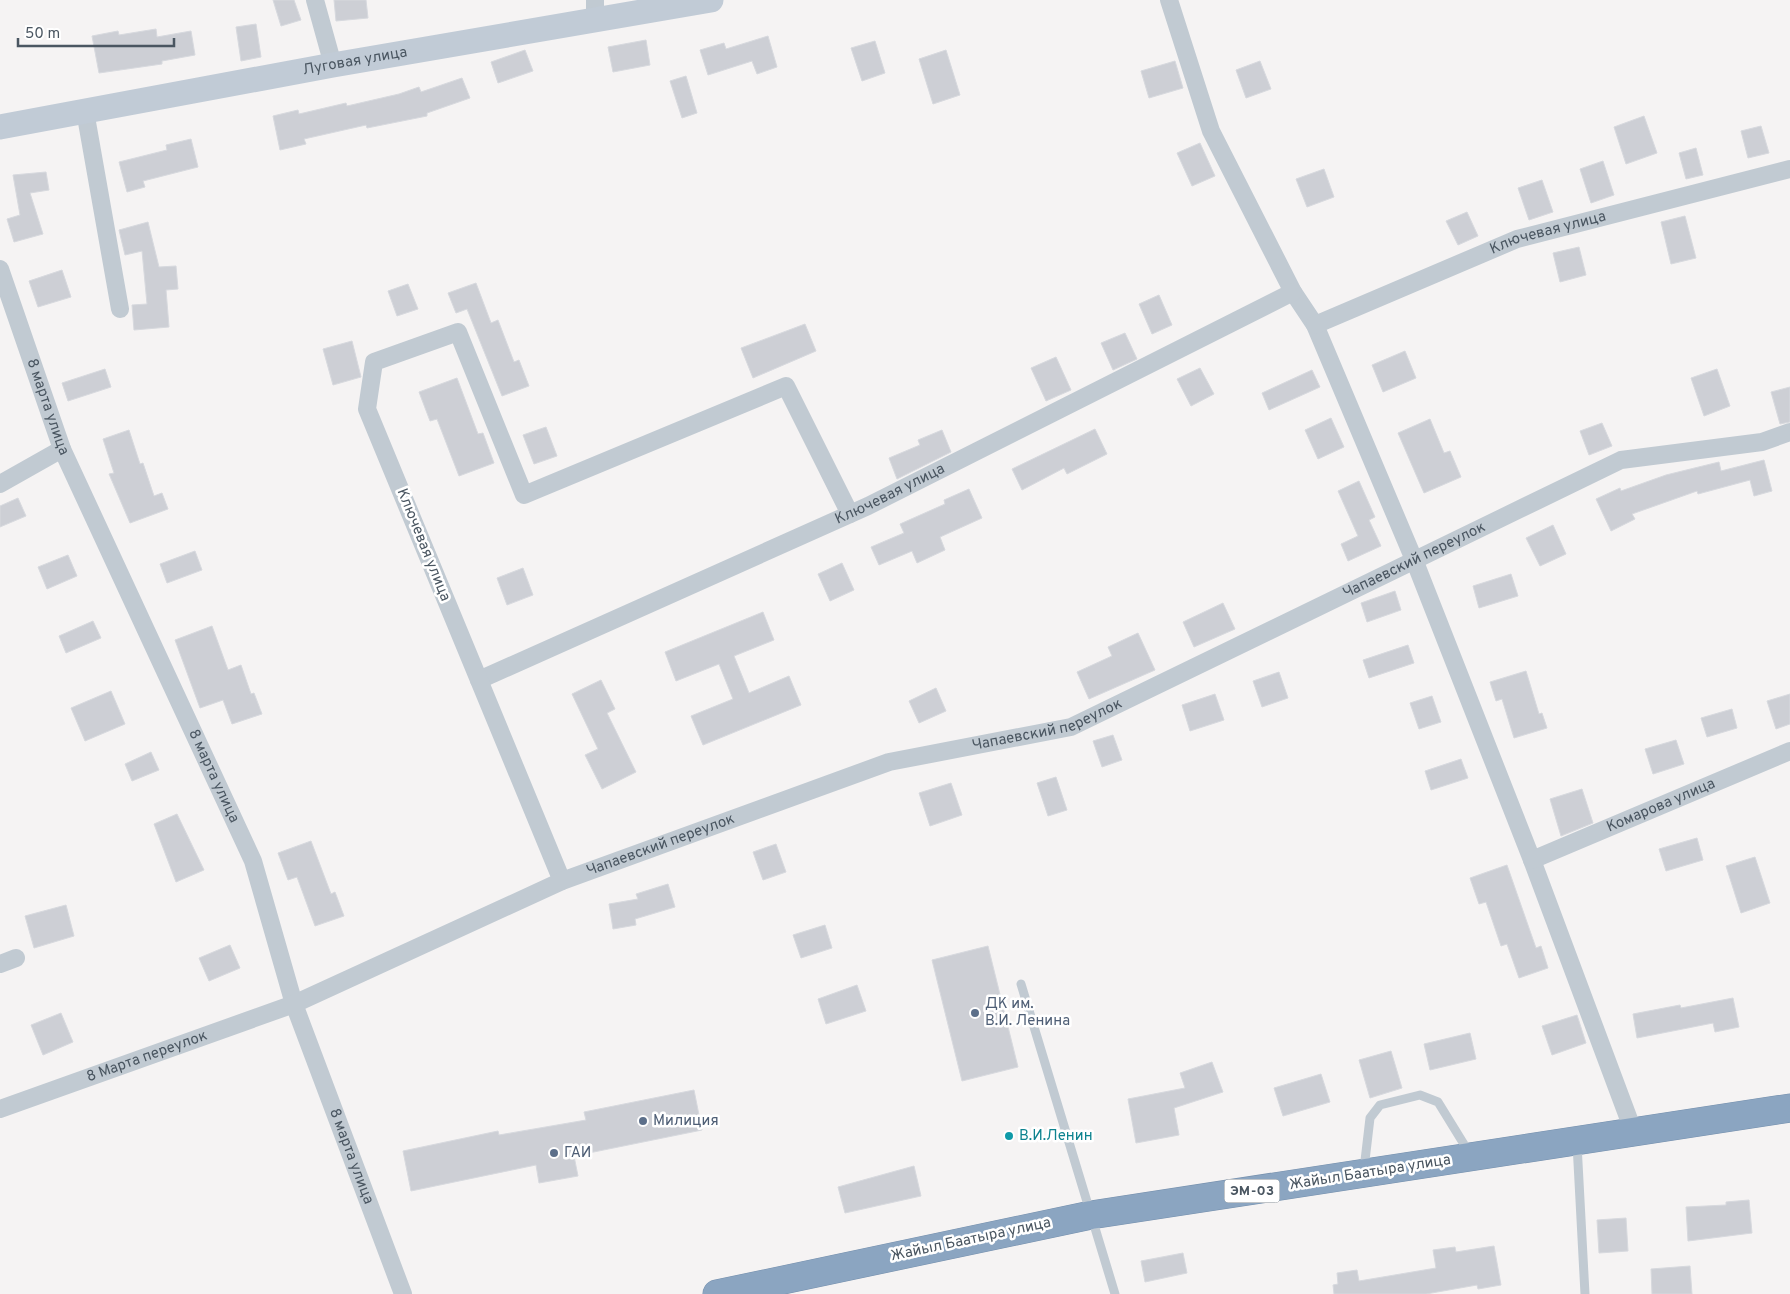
<svg xmlns="http://www.w3.org/2000/svg" width="1790" height="1294" font-family="Overpass,sans-serif">
	<style>
		.building { fill: #cdcfd5; stroke: #d7d9de }
		.lines { fill: none; stroke-linecap: round; stroke-linejoin: round }
		.highway-casing { stroke: #7690ad; stroke-width: 29 }
		.lane { stroke: #c1cad2; stroke-width: 9 }
		.street { stroke: #c1cad2; stroke-width: 18 }
		.secondary { stroke: #c1cbd6; stroke-width: 25 }
		.highway { stroke: #8ba5c1; stroke-width: 28 }
		.service-dot { fill: #5c6f8a; stroke: #fff; stroke-width: 2 }
		.culture-dot { fill: #0f9aa8; stroke: #fff; stroke-width: 2 }
		.labels { text-anchor: middle; dominant-baseline: central; stroke-width: 5; stroke-linejoin: round; paint-order: stroke }
		.shield { fill: #fff; stroke: #808990; stroke-width: 1 }
		.shield-label { font-size: 14px; font-weight: bold; fill: #4a5661 }
		.street-label { font-size: 15px; fill: #4a5661; stroke: #fff }
		.service-label { font-size: 15px; fill: #4e5e75; stroke: #fff; text-anchor: start }
		.culture-label { font-size: 15px; fill: #0d838f; stroke: #fff; text-anchor: start }
	</style>
	<rect width="100%" height="100%" fill="#f5f3f3"/>
	<g class="building">
		<path d="M273 0H294L301 20 281 26Z"/>
		<path d="M334 0H366L368 18 336 21Z"/>
		<path d="M256 24 261 57 241 61 236 27Z"/>
		<path d="M156 29 157 37 191 31 195 55 162 61V64L99 73 92 36 118 31 119 35Z"/>
		<path d="M768 36 777 67 757 74 752 61 708 75 700 50 724 43 726 49Z"/>
		<path d="M646 40 650 65 613 72 608 47Z"/>
		<path d="M875 41 885 73 862 81 851 48Z"/>
		<path d="M525 50 533 71 498 83 491 62Z"/>
		<path d="M946 50 960 95 933 104 919 59Z"/>
		<path d="M1175 61 1183 88 1149 98 1141 71Z"/>
		<path d="M1260 61 1271 89 1246 98 1236 70Z"/>
		<path d="M686 76 697 113 682 118 670 81Z"/>
		<path d="M462 78 470 98 427 113V116L367 128 366 125 304 139 306 144 280 150 273 116 298 110 299 114 346 103 347 106 399 94 419 87 421 92Z"/>
		<path d="M1644 116 1657 153 1626 164 1614 127Z"/>
		<path d="M1761 126 1769 153 1748 158 1741 131Z"/>
		<path d="M191 139 198 167 143 181 145 187 127 192 119 162 167 150 166 145Z"/>
		<path d="M1200 143 1215 176 1192 186 1177 153Z"/>
		<path d="M1696 148 1703 175 1686 179 1679 153Z"/>
		<path d="M1603 161 1614 195 1591 203 1580 169Z"/>
		<path d="M1324 169 1334 197 1307 207 1296 179Z"/>
		<path d="M46 172 49 190 30 193 43 234 14 242 7 219 20 215 13 175Z"/>
		<path d="M1542 180 1553 212 1529 220 1518 188Z"/>
		<path d="M1467 212 1478 236 1458 245 1446 221Z"/>
		<path d="M1685 216 1696 258 1671 264 1661 222Z"/>
		<path d="M148 222 159 267 176 266 178 289 166 290 169 327 134 330 132 305 147 304 142 251 125 255 119 230Z"/>
		<path d="M1579 247 1586 275 1560 282 1553 253Z"/>
		<path d="M62 270 71 297 38 307 29 281Z"/>
		<path d="M476 283 491 323 498 320 514 362 519 360 529 386 502 396 467 309 456 313 448 293Z"/>
		<path d="M408 284 418 309 397 316 388 291Z"/>
		<path d="M1159 295 1172 325 1152 334 1139 304Z"/>
		<path d="M805 324 816 351 753 378 741 348Z"/>
		<path d="M1125 333 1137 359 1113 370 1101 343Z"/>
		<path d="M352 341 361 377 333 385 323 349Z"/>
		<path d="M1405 351 1416 378 1383 392 1372 365Z"/>
		<path d="M1056 357 1071 390 1046 401 1031 368Z"/>
		<path d="M1200 368 1214 394 1191 406 1177 379Z"/>
		<path d="M105 369 111 387 68 401 62 383Z"/>
		<path d="M1717 369 1730 406 1704 416 1691 378Z"/>
		<path d="M1312 370 1320 387 1269 410 1262 393Z"/>
		<path d="M457 378 478 434 483 433 494 463 459 476 437 419 430 421 419 392Z"/>
		<path d="M1790 387V422L1780 424 1771 392Z"/>
		<path d="M1331 418 1344 447 1318 459 1305 430Z"/>
		<path d="M1430 419 1444 453 1450 451 1461 477 1424 493 1398 433Z"/>
		<path d="M1602 423 1612 446 1589 455 1580 431Z"/>
		<path d="M546 427 557 456 534 464 523 435Z"/>
		<path d="M1095 429 1107 454 1067 474 1064 468 1022 490 1012 469Z"/>
		<path d="M129 430 140 464 143 463 154 496 162 493 168 509 130 523 109 474 114 473 103 439Z"/>
		<path d="M942 430 951 452 897 479 889 458 920 445 918 440Z"/>
		<path d="M1764 460 1772 491 1754 496 1750 480 1698 494 1697 491 1632 514 1635 519 1611 531 1596 499 1620 488 1621 491 1666 475 1719 462 1721 471Z"/>
		<path d="M1359 481 1375 517 1369 520 1381 546 1348 561 1341 544 1358 536 1338 491Z"/>
		<path d="M969 489 982 518 940 537 945 550 917 563 912 551 879 565 871 547 904 533 900 524 945 504 944 500Z"/>
		<path d="M18 498 26 516 0 527V506Z"/>
		<path d="M1553 525 1566 554 1540 566 1526 538Z"/>
		<path d="M195 551 202 570 167 583 160 564Z"/>
		<path d="M68 555 77 576 47 589 38 567Z"/>
		<path d="M842 563 854 590 830 601 818 574Z"/>
		<path d="M523 568 533 595 507 605 497 578Z"/>
		<path d="M1511 574 1518 596 1479 608 1473 586Z"/>
		<path d="M1395 591 1401 610 1367 622 1361 603Z"/>
		<path d="M1223 603 1235 629 1194 647 1183 622Z"/>
		<path d="M763 612 774 640 734 656 749 693 789 676 801 705 703 745 691 716 733 699 719 664 676 681 665 652Z"/>
		<path d="M93 621 101 638 66 653 59 636Z"/>
		<path d="M212 626 228 670 241 665 251 694 254 693 262 714 232 724 223 700 200 708 175 640Z"/>
		<path d="M1138 633 1155 670 1089 699 1077 672 1112 656 1108 647Z"/>
		<path d="M1408 645 1414 663 1369 678 1363 660Z"/>
		<path d="M1526 671 1539 714 1542 713 1547 728 1514 738 1502 699 1496 701 1490 682Z"/>
		<path d="M1279 672 1288 698 1262 707 1253 681Z"/>
		<path d="M601 680 615 709 607 713 636 772 602 789 585 755 598 749 572 694Z"/>
		<path d="M936 688 946 711 919 723 909 701Z"/>
		<path d="M111 691 125 724 85 741 71 708Z"/>
		<path d="M1215 694 1224 720 1190 731 1182 705Z"/>
		<path d="M1790 694V724L1776 729 1767 701Z"/>
		<path d="M1432 696 1441 722 1419 729 1410 703Z"/>
		<path d="M1732 709 1737 728 1707 737 1701 718Z"/>
		<path d="M1113 735 1122 760 1102 767 1093 741Z"/>
		<path d="M1676 740 1684 764 1653 774 1645 749Z"/>
		<path d="M151 752 159 770 132 781 125 764Z"/>
		<path d="M1461 759 1468 778 1431 790 1425 771Z"/>
		<path d="M1056 777 1067 810 1048 816 1037 783Z"/>
		<path d="M951 783 962 815 930 826 919 793Z"/>
		<path d="M1582 789 1593 823 1561 836 1550 799Z"/>
		<path d="M177 814 204 870 176 882 154 824Z"/>
		<path d="M1697 838 1703 860 1666 871 1659 849Z"/>
		<path d="M311 841 331 894 335 892 344 916 315 926 297 877 288 880 278 853Z"/>
		<path d="M776 844 786 872 763 880 753 852Z"/>
		<path d="M1755 857 1770 903 1741 913 1726 866Z"/>
		<path d="M1507 865 1536 948 1541 946 1548 968 1519 978 1507 944 1501 946 1486 902 1479 904 1470 878Z"/>
		<path d="M668 884 675 907 635 919 636 925 613 929 609 904 638 899 636 894Z"/>
		<path d="M66 905 74 936 34 948 25 916Z"/>
		<path d="M825 925 832 948 801 958 793 935Z"/>
		<path d="M230 945 240 968 209 981 199 958Z"/>
		<path d="M988 946 1018 1067 962 1081 932 960Z"/>
		<path d="M857 985 866 1011 826 1024 818 999Z"/>
		<path d="M1733 998 1739 1027 1715 1032 1713 1023 1637 1038 1633 1014 1680 1005 1681 1008Z"/>
		<path d="M61 1013 73 1042 43 1055 31 1025Z"/>
		<path d="M1577 1015 1586 1043 1552 1055 1542 1026Z"/>
		<path d="M1470 1033 1476 1059 1430 1070 1424 1044Z"/>
		<path d="M1391 1051 1402 1088 1370 1098 1359 1060Z"/>
		<path d="M1212 1062 1223 1092 1174 1108 1179 1135 1136 1143 1128 1099 1185 1088 1180 1073Z"/>
		<path d="M1321 1074 1330 1102 1283 1116 1274 1088Z"/>
		<path d="M694 1090 702 1130 574 1156 578 1176 539 1183 536 1165 411 1191 403 1151 498 1131 499 1135 586 1120 584 1112Z"/>
		<path d="M914 1166 921 1196 845 1213 838 1187Z"/>
		<path d="M1749 1200 1752 1233 1688 1241 1686 1207 1726 1205V1202Z"/>
		<path d="M1626 1218 1628 1251 1599 1253 1597 1220Z"/>
		<path d="M1494 1246 1501 1285 1478 1289 1477 1285 1426 1294H1334L1333 1285 1338 1284 1337 1273 1357 1270 1359 1281 1436 1268 1433 1250 1455 1247 1456 1252Z"/>
		<path d="M1183 1253 1187 1273 1145 1282 1141 1261Z"/>
		<path d="M1690 1266 1692 1294H1652L1651 1269Z"/>
	</g>
	<g class="lines">
		<g class="highway-casing">
			<path id="highway" d="M717 1294 1091 1215 1790 1108"/>
		</g>
		<g class="lane">
			<path d="M1021 984 1115 1294"/>
			<path d="M1577 1144 1585 1294"/>
			<path d="M1364 1169 1370 1118 1380 1105 1420 1095 1438 1102 1470 1154"/>
		</g>
		<g class="street">
			<path d="M315 0 333 65"/>
			<path d="M595 0V19"/>
			<path d="M1169 0 1211 131 1293 292 1315 325 1415 562 1532 860 1634 1133"/>
			<path d="M85 111 120 309"/>
			<path id="s1" d="M0 269 62 449 253 861 294 1004 403 1294"/>
			<path id="s2" d="M1315 325 1517 239 1790 169"/>
			<path d="M0 484 62 449"/>
			<path id="s3" d="M479 680 868 506 1293 292"/>
			<path id="s4" d="M1532 860 1790 751"/>
			<path d="M562 881 367 409 374 362 458 332 524 495 786 386 850 514"/>
			<path d="M0 964 16 958"/>
			<path id="s5" d="M0 1109 294 1004 562 881 889 762 1071 727 1621 460 1762 442 1790 432"/>
		</g>
		<path class="secondary" id="s6" d="M0 127 333 65 711 0"/>
		<use href="#highway" class="highway"/>
	</g>
	<g class="service-dot">
		<circle cx="975" cy="1013" r="5"/>
		<circle cx="643" cy="1121" r="5"/>
		<circle cx="554" cy="1153" r="5"/>
	</g>
	<circle class="culture-dot" cx="1009" cy="1136" r="5"/>
	<g class="labels">
		<rect class="shield" x="1224.5" y="1179.5" width="55" height="23" rx="4"/>
		<g class="shield-label">
			<text x="1252" y="1191">ЭМ-03</text>
		</g>
		<g class="street-label">
			<text stroke="none"><textPath href="#s6" startOffset="361">Луговая улица</textPath></text>
			<text stroke="none"><textPath href="#s2" startOffset="251">Ключевая улица</textPath></text>
			<text stroke="none"><textPath href="#s1" startOffset="146">8 марта улица</textPath></text>
			<text stroke="none"><textPath href="#s3" startOffset="451">Ключевая улица</textPath></text>
			<text transform="translate(423 545) rotate(68)">Ключевая улица</text>
			<text stroke="none"><textPath href="#s5" startOffset="1522">Чапаевский переулок</textPath></text>
			<text stroke="none"><textPath href="#s5" startOffset="1118">Чапаевский переулок</textPath></text>
			<text stroke="none"><textPath href="#s1" startOffset="551">8 марта улица</textPath></text>
			<text stroke="none"><textPath href="#s4" startOffset="140">Комарова улица</textPath></text>
			<text stroke="none"><textPath href="#s5" startOffset="712">Чапаевский переулок</textPath></text>
			<text stroke="none"><textPath href="#s5" startOffset="156">8 Марта переулок</textPath></text>
			<text stroke="none"><textPath href="#s1" startOffset="956">8 марта улица</textPath></text>
			<text transform="translate(1370 1173) rotate(-9)">Жайыл Баатыра улица</text>
			<text transform="translate(971 1240) rotate(-12)">Жайыл Баатыра улица</text>
		</g>
		<g class="service-label">
			<text x="985" y="1004">ДК им.<tspan x="985" dy="17">В.И. Ленина</tspan></text>
			<text x="653" y="1121">Милиция</text>
			<text x="564" y="1153">ГАИ</text>
		</g>
		<g class="culture-label">
			<text x="1019" y="1136">В.И.Ленин</text>
		</g>
	</g>
	<path d="M18 38v8h156v-8" fill="none" stroke="#4a5661" stroke-width="2.5"/>
	<text x="25" y="38" font-size="15" fill="#4a5661" stroke="#ffffff" stroke-width="4" paint-order="stroke">50 m</text>
</svg>
